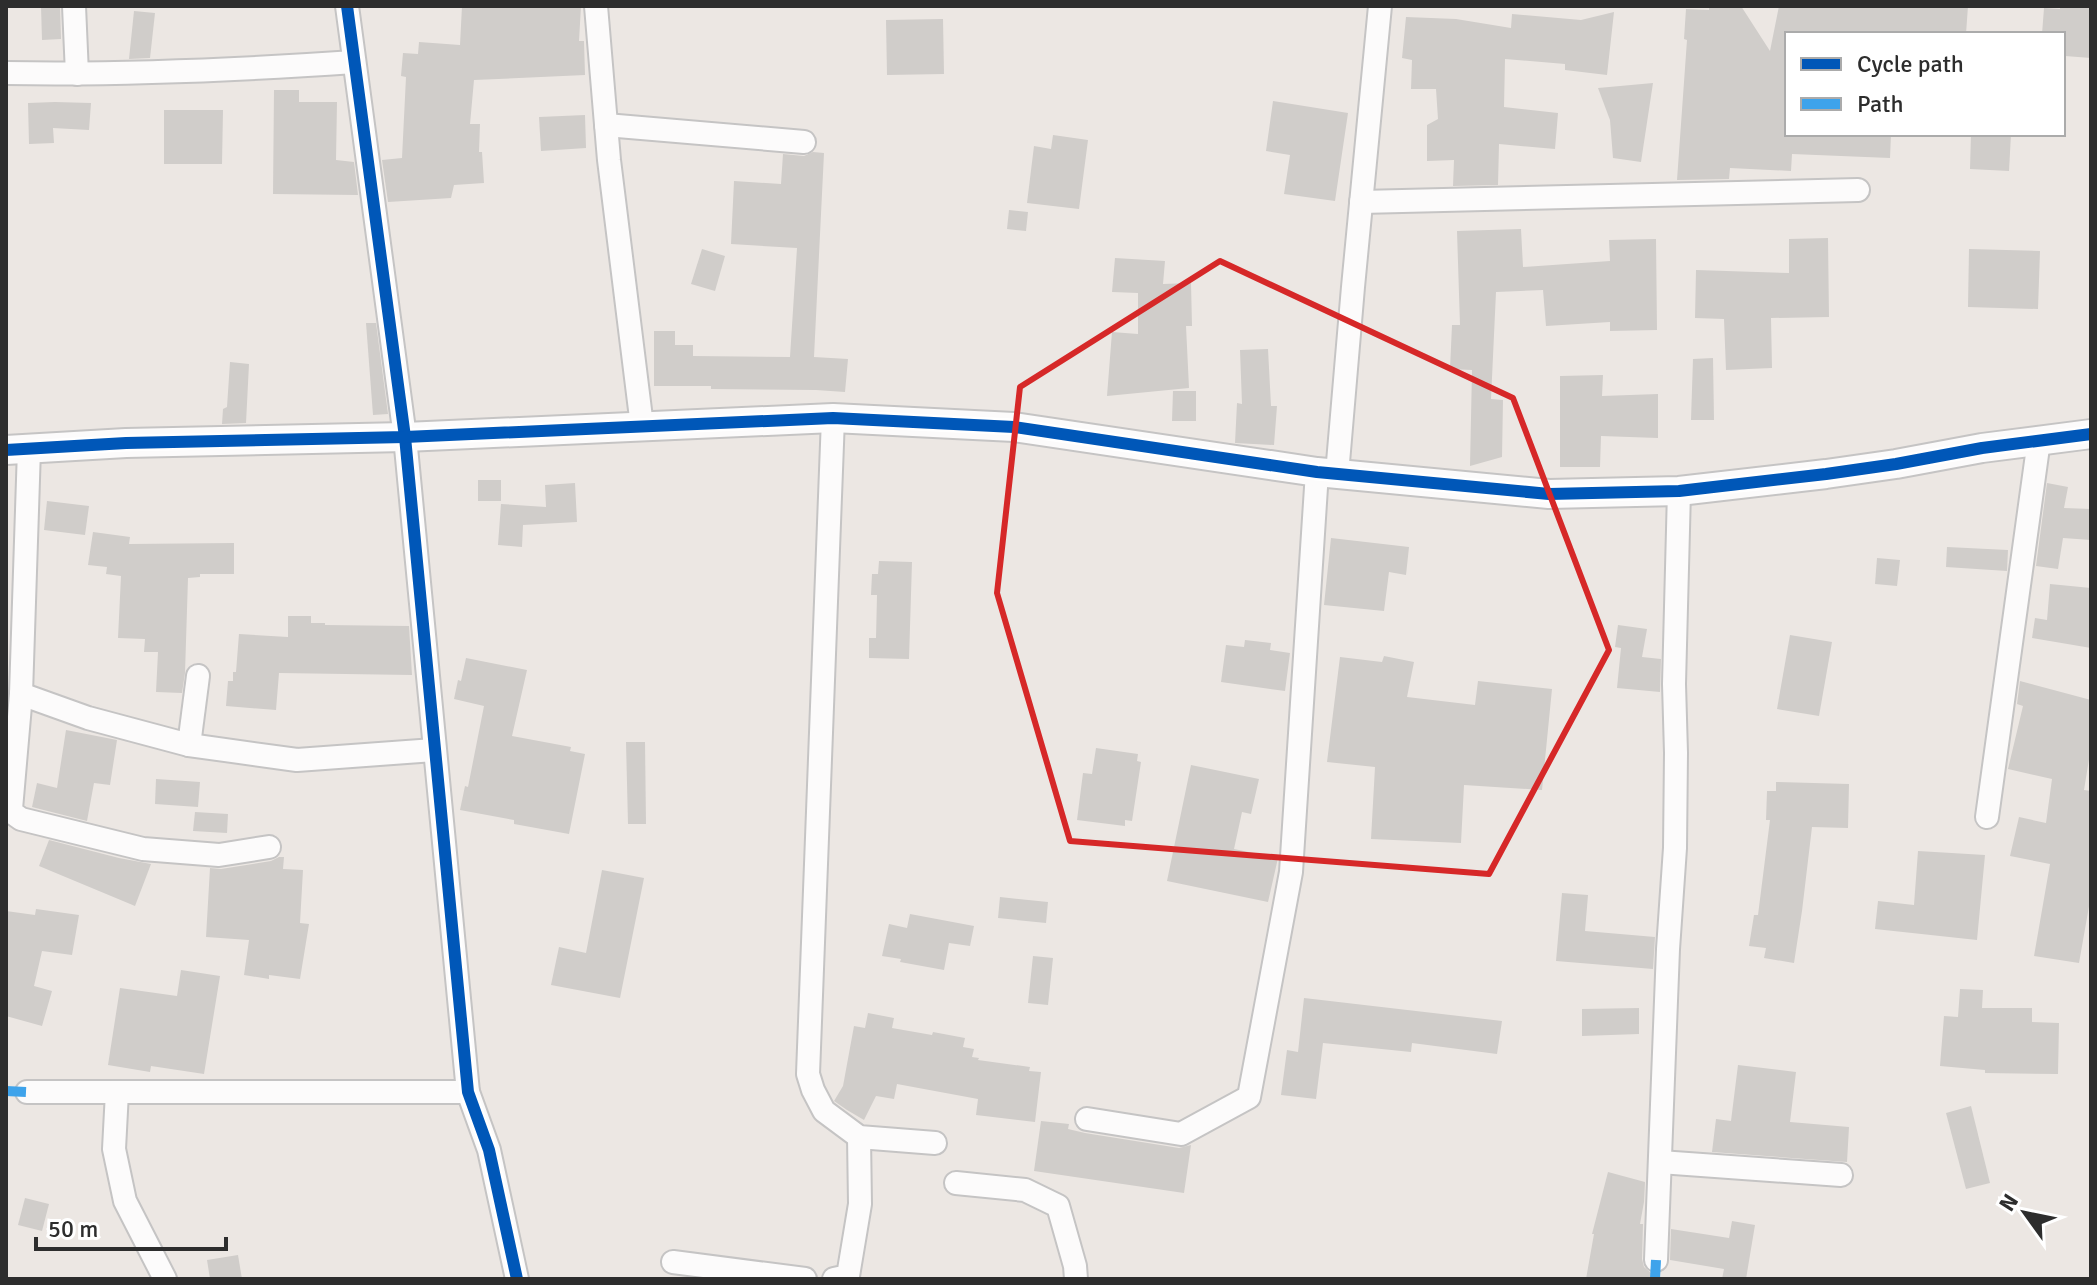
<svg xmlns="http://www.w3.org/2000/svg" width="2097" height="1285" font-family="Signika,sans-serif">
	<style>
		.building { fill: #d0cdca }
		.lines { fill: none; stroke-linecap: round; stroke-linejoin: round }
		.minor-casing { stroke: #c5c4c4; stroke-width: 26 }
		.tertiary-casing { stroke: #c5c4c4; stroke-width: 32 }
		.minor { stroke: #fcfbfb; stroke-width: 22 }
		.tertiary { stroke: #fcfbfb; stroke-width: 28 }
		.quiet { stroke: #3ea3eb; stroke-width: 10; stroke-dasharray: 20 10; stroke-linecap: butt }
		.cycleway-casing { stroke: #fff; stroke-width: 17 }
		.cycleway { stroke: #0057b8; stroke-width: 12 }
		.marked { fill: none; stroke: #d62828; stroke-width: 6; stroke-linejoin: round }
	</style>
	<rect width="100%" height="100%" fill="#ece7e3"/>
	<g class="building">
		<path d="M41 6H60L61 39 42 40Z"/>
		<path d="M462 6H581L579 41H584L585 75 474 80 470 124H480L479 152H482L484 183 454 185 451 198 388 202 382 160 402 158 406 77 401 76 403 53 418 54 419 42 460 45Z"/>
		<path d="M1709 6H1741L1770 51 1779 6H1968L1966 34H1787V134H1891L1890 158 1792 154 1791 171 1730 168 1729 179 1677 180 1687 40 1684 39 1686 9 1709 10Z"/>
		<path d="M2060 6H2091V58L2065 56 2063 34H2042L2044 8 2060 9Z"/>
		<path d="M134 11 155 13 150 58 129 59Z"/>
		<path d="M1614 12 1607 75 1565 70V64L1505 59 1504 107 1558 113 1555 149 1499 144 1498 185 1453 186 1454 160 1427 161V125L1438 119 1436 89H1411L1412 60 1402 58 1406 17 1456 19 1511 28 1512 14 1581 20Z"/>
		<path d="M943 19 944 74 887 75 886 20Z"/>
		<path d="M1653 83 1641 162 1613 158 1610 120 1598 88Z"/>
		<path d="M274 90H299V102H337L336 160 354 162 358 195 273 194Z"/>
		<path d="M1273 101 1348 113 1335 201 1284 194 1290 155 1266 151Z"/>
		<path d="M55 102 91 103 89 130 53 128 54 143 29 144 28 103Z"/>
		<path d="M164 110H223L222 164H164Z"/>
		<path d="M585 115 586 148 541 151 539 117Z"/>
		<path d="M1971 134H2011L2009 171 1970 169Z"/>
		<path d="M1053 135 1088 140 1079 209 1027 203 1034 146 1051 149Z"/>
		<path d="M813 152 824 153 814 357 848 359 845 392 816 390 711 389V386H654V331H675V345H693V356L790 357 797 248 731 244 734 181 781 184 783 154 804 156Z"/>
		<path d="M1009 210 1028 212 1026 231 1007 229Z"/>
		<path d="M1521 229 1523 267 1610 261 1609 240 1656 239 1657 330 1610 331V322L1546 326 1543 290 1496 292 1491 399 1503 400 1502 457 1470 466 1472 370 1450 369 1452 325H1460L1457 231Z"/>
		<path d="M1828 238 1829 317 1771 318 1772 368 1726 370 1724 319 1695 318 1696 270 1789 273V239Z"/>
		<path d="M702 249 725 256 715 291 691 284Z"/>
		<path d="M1969 249 2040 251 2038 309 1968 307Z"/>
		<path d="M1115 258 1165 261 1163 284 1191 283 1192 326H1186L1189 388 1107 396 1112 332 1138 334V293L1112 292Z"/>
		<path d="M366 323H376L388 414 373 415Z"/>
		<path d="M1268 349 1271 406H1277L1274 445 1235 443 1237 403 1242 404 1240 350Z"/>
		<path d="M1713 358 1714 420H1691L1693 359Z"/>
		<path d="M230 362 249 364 246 423 222 424 223 409 227 407Z"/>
		<path d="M1603 375 1602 396 1658 394V438L1601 436 1600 467H1560V376Z"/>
		<path d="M1173 391H1196V421H1172Z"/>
		<rect x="478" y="480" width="23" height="21"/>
		<path d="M575 483 577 522 523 525 522 547 498 545 501 504 546 507 545 485Z"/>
		<path d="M2047 483 2068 487 2064 508 2091 509V540L2063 538 2058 569 2036 566Z"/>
		<path d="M47 501 89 506 85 535 44 530Z"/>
		<path d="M93 532 130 537 129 544 234 543V574H200V577L188 578 185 673 182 693 156 692 158 652H144L145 639 118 638 121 576 106 574 107 567 88 565Z"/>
		<path d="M1331 538 1409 547 1406 575 1389 572 1384 611 1324 605Z"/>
		<path d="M1947 547 2008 550 2007 571 1946 567Z"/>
		<path d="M1877 558 1900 560 1897 586 1875 584Z"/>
		<path d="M879 561 912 562 909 659 869 658V638H876L877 595H871L872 574H878Z"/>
		<path d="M2050 584 2091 588V648L2032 638 2035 618 2047 620Z"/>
		<path d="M288 616H311V623H325V625L409 626 412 675 279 673 276 710 226 706 228 681H233V672H236L239 634 288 637Z"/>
		<path d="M1618 625 1647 629 1642 657 1661 659 1660 692 1617 688 1621 648 1615 647Z"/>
		<path d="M1790 635 1832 642 1819 716 1777 709Z"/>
		<path d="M1245 640 1271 643 1270 650 1290 653 1285 691 1221 682 1226 645 1244 647Z"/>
		<path d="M1384 656 1414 662 1407 697 1475 705 1478 681 1552 689 1542 790 1464 785 1461 843 1371 839 1375 767 1327 762 1340 657 1382 662Z"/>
		<path d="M466 658 527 670 512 736 571 747 570 751 585 754 569 834 514 824V820L460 810 465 786 468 787 484 706 454 699 458 680 461 681Z"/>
		<path d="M2020 681 2091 700V747L2084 790 2091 791V895L2079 963 2034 956 2050 864 2010 856 2019 817 2046 823 2052 779 2008 769 2023 706 2017 704Z"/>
		<path d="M66 730 117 740 110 785 94 783 87 821 32 807 37 783 57 788Z"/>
		<path d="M626 742H645L646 824H628Z"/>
		<path d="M1096 748 1138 754 1137 761 1141 762 1132 821 1125 820V826L1077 820 1083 773 1092 774Z"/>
		<path d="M1191 765 1259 779 1251 814 1242 812 1234 849 1278 858 1268 902 1167 881Z"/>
		<path d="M156 779 200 782 198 807 155 804Z"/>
		<path d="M1776 782 1849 784 1848 828 1812 827 1802 911 1794 963 1764 958 1766 948 1749 946 1754 915H1758L1770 820H1766L1767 791H1776Z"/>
		<path d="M195 812 228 814 227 833 193 831Z"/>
		<path d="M49 840 119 858 151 864 135 906 39 866Z"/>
		<path d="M1918 851 1985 855 1977 940 1875 929 1878 901 1914 905Z"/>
		<path d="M279 857H284L283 869 303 870 300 923 309 924 300 979 269 975V979L244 975 249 940 206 937 210 868 221 869 271 861Z"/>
		<path d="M602 870 644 878 620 998 551 985 559 947 586 953Z"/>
		<path d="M1562 893 1588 895 1585 931 1655 937 1653 969 1556 961Z"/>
		<path d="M1000 897 1048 902 1046 923 998 918Z"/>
		<path d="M36 909 79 915 72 955 42 951 34 986 52 991 42 1026 6 1016V911L35 915Z"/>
		<path d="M910 914 974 926 970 946 949 943 944 970 900 962 901 959 882 956 889 924 907 928Z"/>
		<path d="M1033 956 1053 958 1048 1005 1028 1003Z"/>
		<path d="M181 970 220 976 204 1074 151 1066 150 1072 108 1065 120 988 177 996Z"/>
		<path d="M1960 989 1983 990 1982 1008H2032V1022L2059 1023 2058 1074 1985 1073V1070L1940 1066 1944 1016 1958 1017Z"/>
		<path d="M1304 998 1502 1021 1497 1054 1412 1043 1411 1052 1323 1043 1316 1099 1281 1095 1287 1050 1298 1052Z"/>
		<path d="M1639 1008V1034L1582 1036V1009Z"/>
		<path d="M868 1013 894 1018 892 1028 932 1035 933 1032 965 1038 963 1047 974 1049 972 1057 979 1058 978 1060 1030 1067 1029 1071 1041 1072 1035 1122 976 1115 978 1099 897 1084 894 1099 876 1096 864 1120 847 1110 834 1101 843 1086 854 1026 865 1028Z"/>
		<path d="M1738 1065 1796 1072 1790 1122 1849 1127 1847 1162 1712 1152 1716 1119 1731 1121Z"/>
		<path d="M1971 1106 1990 1183 1966 1189 1946 1113Z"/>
		<path d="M1041 1121 1069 1124 1068 1129 1085 1133 1179 1148 1191 1145 1184 1193 1034 1171Z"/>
		<path d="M1608 1172 1645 1182 1644 1202 1640 1224H1643L1642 1259 1644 1267 1651 1273 1650 1279H1586L1594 1234H1592Z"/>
		<path d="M25 1198 49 1204 42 1231 18 1225Z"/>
		<path d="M1732 1221 1755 1225 1746 1279H1722L1724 1269 1670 1260 1671 1229 1729 1238Z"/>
		<path d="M238 1255 242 1279H210L207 1260Z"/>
	</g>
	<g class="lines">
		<g class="minor-casing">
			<g id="minor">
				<path d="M74 6 77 74"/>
				<path d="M347 6 405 437 468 1092 489 1150 517 1279"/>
				<path d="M596 6 609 160 642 426"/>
				<path d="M6 73C122 75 238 70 354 62"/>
				<path d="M606 125 804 142"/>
				<path d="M1361 202 1858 190"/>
				<path d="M833 418 808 1074 813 1090 824 1111 859 1137 935 1143"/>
				<path d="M29 449 21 694 11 809 14 814 21 819 143 849 219 855 269 847"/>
				<path d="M1337 474 1353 287 1380 6"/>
				<path d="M21 694 88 718 189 745 297 760 434 750"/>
				<path d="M189 745 198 676"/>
				<path d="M1987 817 2039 440"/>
				<path d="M27 1092H468"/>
				<path d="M117 1092 114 1149 125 1201 165 1279"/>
				<path d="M1087 1119 1181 1134 1249 1097 1291 872 1317 472"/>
				<path d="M1660 1162 1841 1175"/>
				<path d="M956 1183 1025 1190 1058 1206 1075 1266 1076 1279"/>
				<path d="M1656 1260 1668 949 1675 848 1676 753 1674 684 1679 491"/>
				<path d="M673 1262 805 1279"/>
				<path d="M834 1279 848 1276 860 1204 859 1137"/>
			</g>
		</g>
		<g class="tertiary-casing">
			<path id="tertiary" d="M6 450 126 443 405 437 833 418 1014 427 1317 472 1549 494 1679 491 1826 474 1896 464 1982 448 2091 434"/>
		</g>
		<use href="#minor" class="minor"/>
		<use href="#tertiary" class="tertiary"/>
		<g class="quiet">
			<path d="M6 1091 27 1092"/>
			<path d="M1655 1279 1656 1260"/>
		</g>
		<g class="cycleway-casing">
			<g id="cycleway">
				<path d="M347 6 405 437 468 1092 489 1150 517 1279"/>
				<path d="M6 450 126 443 405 437 833 418 1014 427 1317 472 1549 494 1679 491 1826 474 1896 464 1982 448 2091 434"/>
			</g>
		</g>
		<use href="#cycleway" class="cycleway"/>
	</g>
	<path class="marked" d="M1220 261 1513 398 1609 650 1489 874 1070 841 997 593 1020 387Z"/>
	<rect width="2097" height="1285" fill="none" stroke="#2d2d2d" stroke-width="16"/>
	<rect x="1785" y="32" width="280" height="104" fill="#ffffff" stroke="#ababab" stroke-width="2"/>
	<rect x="1801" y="58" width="40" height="12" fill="#0057b8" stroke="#ababab" stroke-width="2"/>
	<text x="1857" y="72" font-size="24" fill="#2d2d2d">Cycle path</text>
	<rect x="1801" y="98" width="40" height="12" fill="#3ea3eb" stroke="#ababab" stroke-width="2"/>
	<text x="1857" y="112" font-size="24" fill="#2d2d2d">Path</text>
	<g transform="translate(2025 1213) rotate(303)" stroke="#ffffff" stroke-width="6" paint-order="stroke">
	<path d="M0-6L14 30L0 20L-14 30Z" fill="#2d2d2d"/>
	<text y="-12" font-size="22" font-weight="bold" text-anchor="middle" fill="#2d2d2d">N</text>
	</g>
	<path d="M36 1237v12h190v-12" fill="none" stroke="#2d2d2d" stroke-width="4"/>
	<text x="48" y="1237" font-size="24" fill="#2d2d2d" stroke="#ffffff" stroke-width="6" paint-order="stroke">50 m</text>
</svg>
